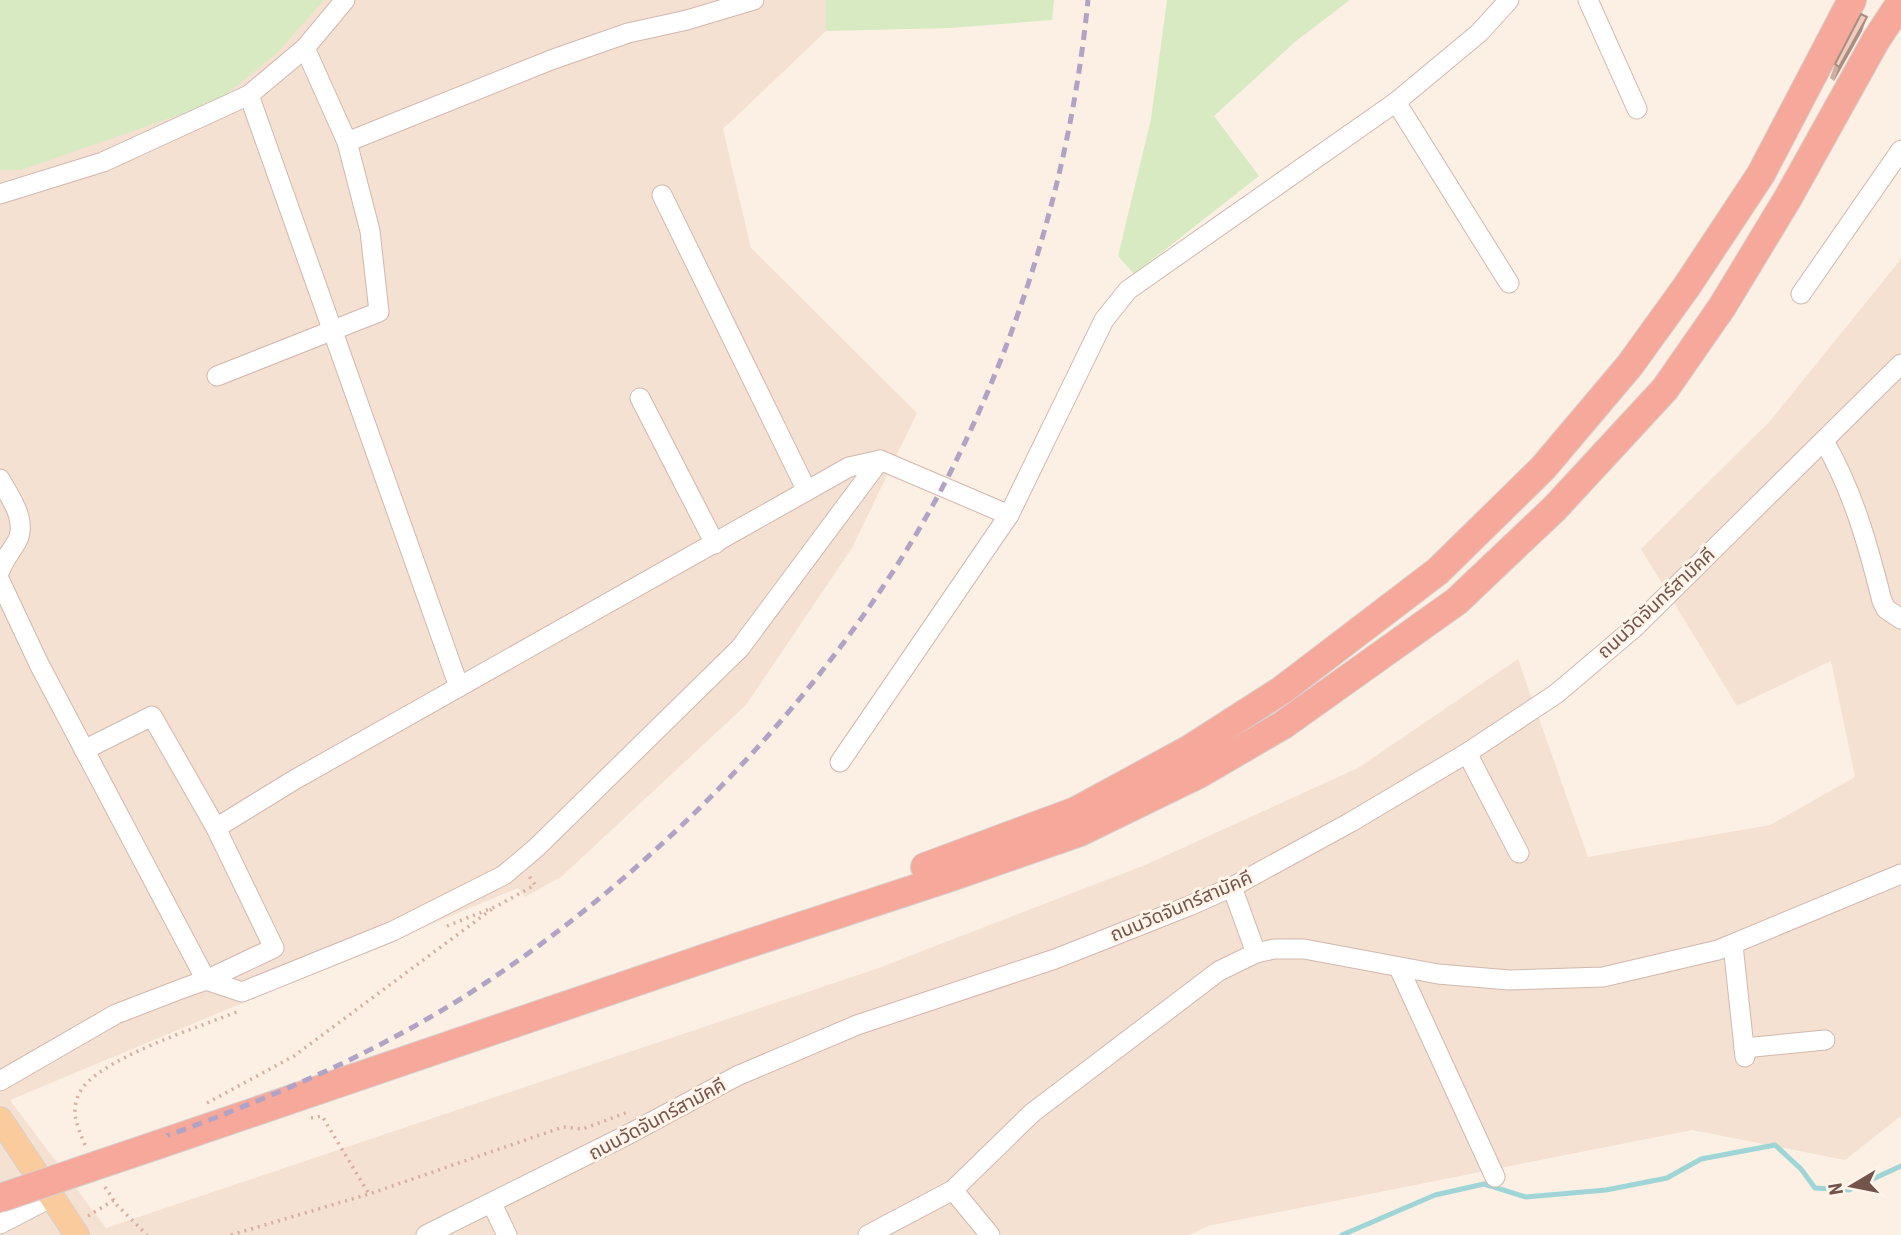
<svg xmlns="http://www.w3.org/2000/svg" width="1901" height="1235" font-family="'Roboto Condensed','Noto Sans Thai',sans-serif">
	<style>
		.residential { fill: #f4e1d2 }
		.green { fill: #d7eac2 }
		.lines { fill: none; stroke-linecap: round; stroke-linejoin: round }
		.stream { stroke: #9fd5d7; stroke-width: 5 }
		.minor-casing { stroke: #d0b8ae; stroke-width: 21 }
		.major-casing { stroke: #d8cfcc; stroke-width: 26 }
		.highway-casing { stroke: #d8cfcc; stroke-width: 30 }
		.path { stroke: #d6ae9f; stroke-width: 3.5; stroke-dasharray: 2 5; stroke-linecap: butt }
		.minor { stroke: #fff; stroke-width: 19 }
		.major { stroke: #facc9d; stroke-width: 24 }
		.highway { stroke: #f6a89b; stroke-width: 28 }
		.rail { stroke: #b1a3c6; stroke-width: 5; stroke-dasharray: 10 7; stroke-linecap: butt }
		.highway-bridge-casing { stroke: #d8cfcc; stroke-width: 30; stroke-linecap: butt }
		.highway-bridge { stroke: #f6a89b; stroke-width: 28 }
		.wall { fill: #cfafa2 }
		.shaded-wall { fill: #a98e84 }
		.building { fill: #f1cbbc; stroke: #a98e84; stroke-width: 2 }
		.labels { text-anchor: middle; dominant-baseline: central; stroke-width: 6; stroke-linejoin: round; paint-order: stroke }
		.street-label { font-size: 19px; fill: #74544a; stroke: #fff4ea }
	</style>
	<rect width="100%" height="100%" fill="#fcf0e4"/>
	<path class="residential" d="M0 0H826V31L723 129 751 248 917 413 852 548 746 705 561 877 525 897 518 888 10 1100 106 1228 876 969 1145 865 1358 768 1518 659 1588 857 1770 825 1855 777 1831 661 1737 706 1641 549 1771 420 1901 259V1116L1845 1160 1692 1130 1208 1226 1189 1235H0Z"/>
	<g class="green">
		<path d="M0 0H324L275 55 216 102 21 170H0Z"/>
		<path d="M826 0H1054L1052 20 950 28 826 31Z"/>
		<path d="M1167 0H1350L1296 41 1214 116 1259 176 1134 274 1118 256 1151 119Z"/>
	</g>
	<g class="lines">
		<path class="stream" d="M1342 1235 1435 1195 1484 1184 1526 1197 1606 1190 1667 1178 1701 1159 1775 1145 1801 1169 1815 1188 1849 1190 1901 1166"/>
		<g class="minor-casing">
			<g id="minor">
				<path d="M1588 0 1637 109"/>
				<path d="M249 95 459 687"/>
				<path d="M1396 102 1509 283"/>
				<path d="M347 142 551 60 628 33 687 20 754 0"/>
				<path d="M0 194 103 162 249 95 305 48 345 0"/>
				<path d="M662 195 807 491"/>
				<path d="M1801 294 1901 150"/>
				<path d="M217 376 379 312 370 231 347 142 305 48"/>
				<path d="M640 398 715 544"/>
				<path d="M1824 441C1853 491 1868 545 1882 601L1886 609 1901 619"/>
				<path d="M0 479C9 496 25 516 19 537 16 546 4 558 0 571"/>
				<path d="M0 581 39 664 206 980 274 948 216 828 294 780 849 467 880 460 1009 515"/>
				<path d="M84 750 152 716 216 828"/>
				<path d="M1467 753 1519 853"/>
				<path d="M840 762 1009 515 1104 320 1128 290 1396 102 1479 33 1509 0"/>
				<path d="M1232 887 1256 953"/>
				<path d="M1733 945 1745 1057"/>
				<path d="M1399 968 1495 1177"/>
				<path d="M1744 1048 1825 1040"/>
				<path d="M0 1081 116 1014 181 989 206 980 242 992 393 931 504 875 536 848 740 648 880 460"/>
				<path d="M953 1190 990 1235"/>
				<path d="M492 1204 507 1235"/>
				<path d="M0 1224 52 1197"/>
				<path d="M426 1235 629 1134 737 1076 857 1025 1055 959 1189 906 1232 887 1351 822 1467 753 1556 694 1634 628 1901 364"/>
				<path d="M868 1235 953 1190 1032 1113 1219 971 1256 953 1274 949H1304L1438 974 1509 980 1603 977 1718 950 1901 874"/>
			</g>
		</g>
		<g class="major-casing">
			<path id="major" d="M0 1119 77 1235"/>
		</g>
		<g class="highway-casing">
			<g id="highway">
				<path d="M925 867 1076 811 1190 749 1282 690 1438 571 1543 468 1630 365 1687 286 1761 174 1852 0"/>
				<path d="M157 1145 738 947 954 876 1080 832 1199 774 1283 725 1457 601 1555 508 1665 389 1722 307 1788 198 1876 40 1901 2"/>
			</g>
		</g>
		<g class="path">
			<path d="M447 926 497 906 535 885 529 876"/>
			<path d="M207 1103 294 1056 492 909"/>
			<path d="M311 1118 322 1116 369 1194"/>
			<path d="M85 1145C78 1127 70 1113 79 1094 93 1060 203 1026 239 1011"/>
			<path d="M105 1187 117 1205 147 1235"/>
			<path d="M88 1216 114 1200"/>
			<path d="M231 1235 369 1194 563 1127 583 1129 628 1112"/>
		</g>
		<use href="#minor" class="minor"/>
		<use href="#major" class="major"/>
		<use href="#highway" class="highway"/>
		<path class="rail" d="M0 1194C155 1141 314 1089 454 1003 654 879 844 681 951 471 1025 324 1072 163 1088 0"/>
		<g class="highway-bridge-casing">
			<path id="highway-bridge" d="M0 1198 157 1145"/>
		</g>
		<use href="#highway-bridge" class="highway-bridge"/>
	</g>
	<path class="wall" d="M1862 31 1834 81 1830 78 1835 64Z"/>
	<path class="shaded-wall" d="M1867 17 1862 31 1834 81 1839 67Z"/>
	<path class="building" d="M1861 14 1867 17 1839 67 1835 64Z"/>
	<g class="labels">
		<g class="street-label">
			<text transform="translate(1656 603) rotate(-43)">ถนนวัดจันทร์สามัคคี</text>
			<text transform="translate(1181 906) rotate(-23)">ถนนวัดจันทร์สามัคคี</text>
			<text transform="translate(657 1119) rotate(-28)">ถนนวัดจันทร์สามัคคี</text>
		</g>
	</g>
	<g transform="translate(1852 1186) rotate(260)" stroke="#fff4ea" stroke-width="5" paint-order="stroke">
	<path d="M0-5L12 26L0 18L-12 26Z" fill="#74544a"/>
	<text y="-10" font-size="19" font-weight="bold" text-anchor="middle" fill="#74544a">N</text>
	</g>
</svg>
